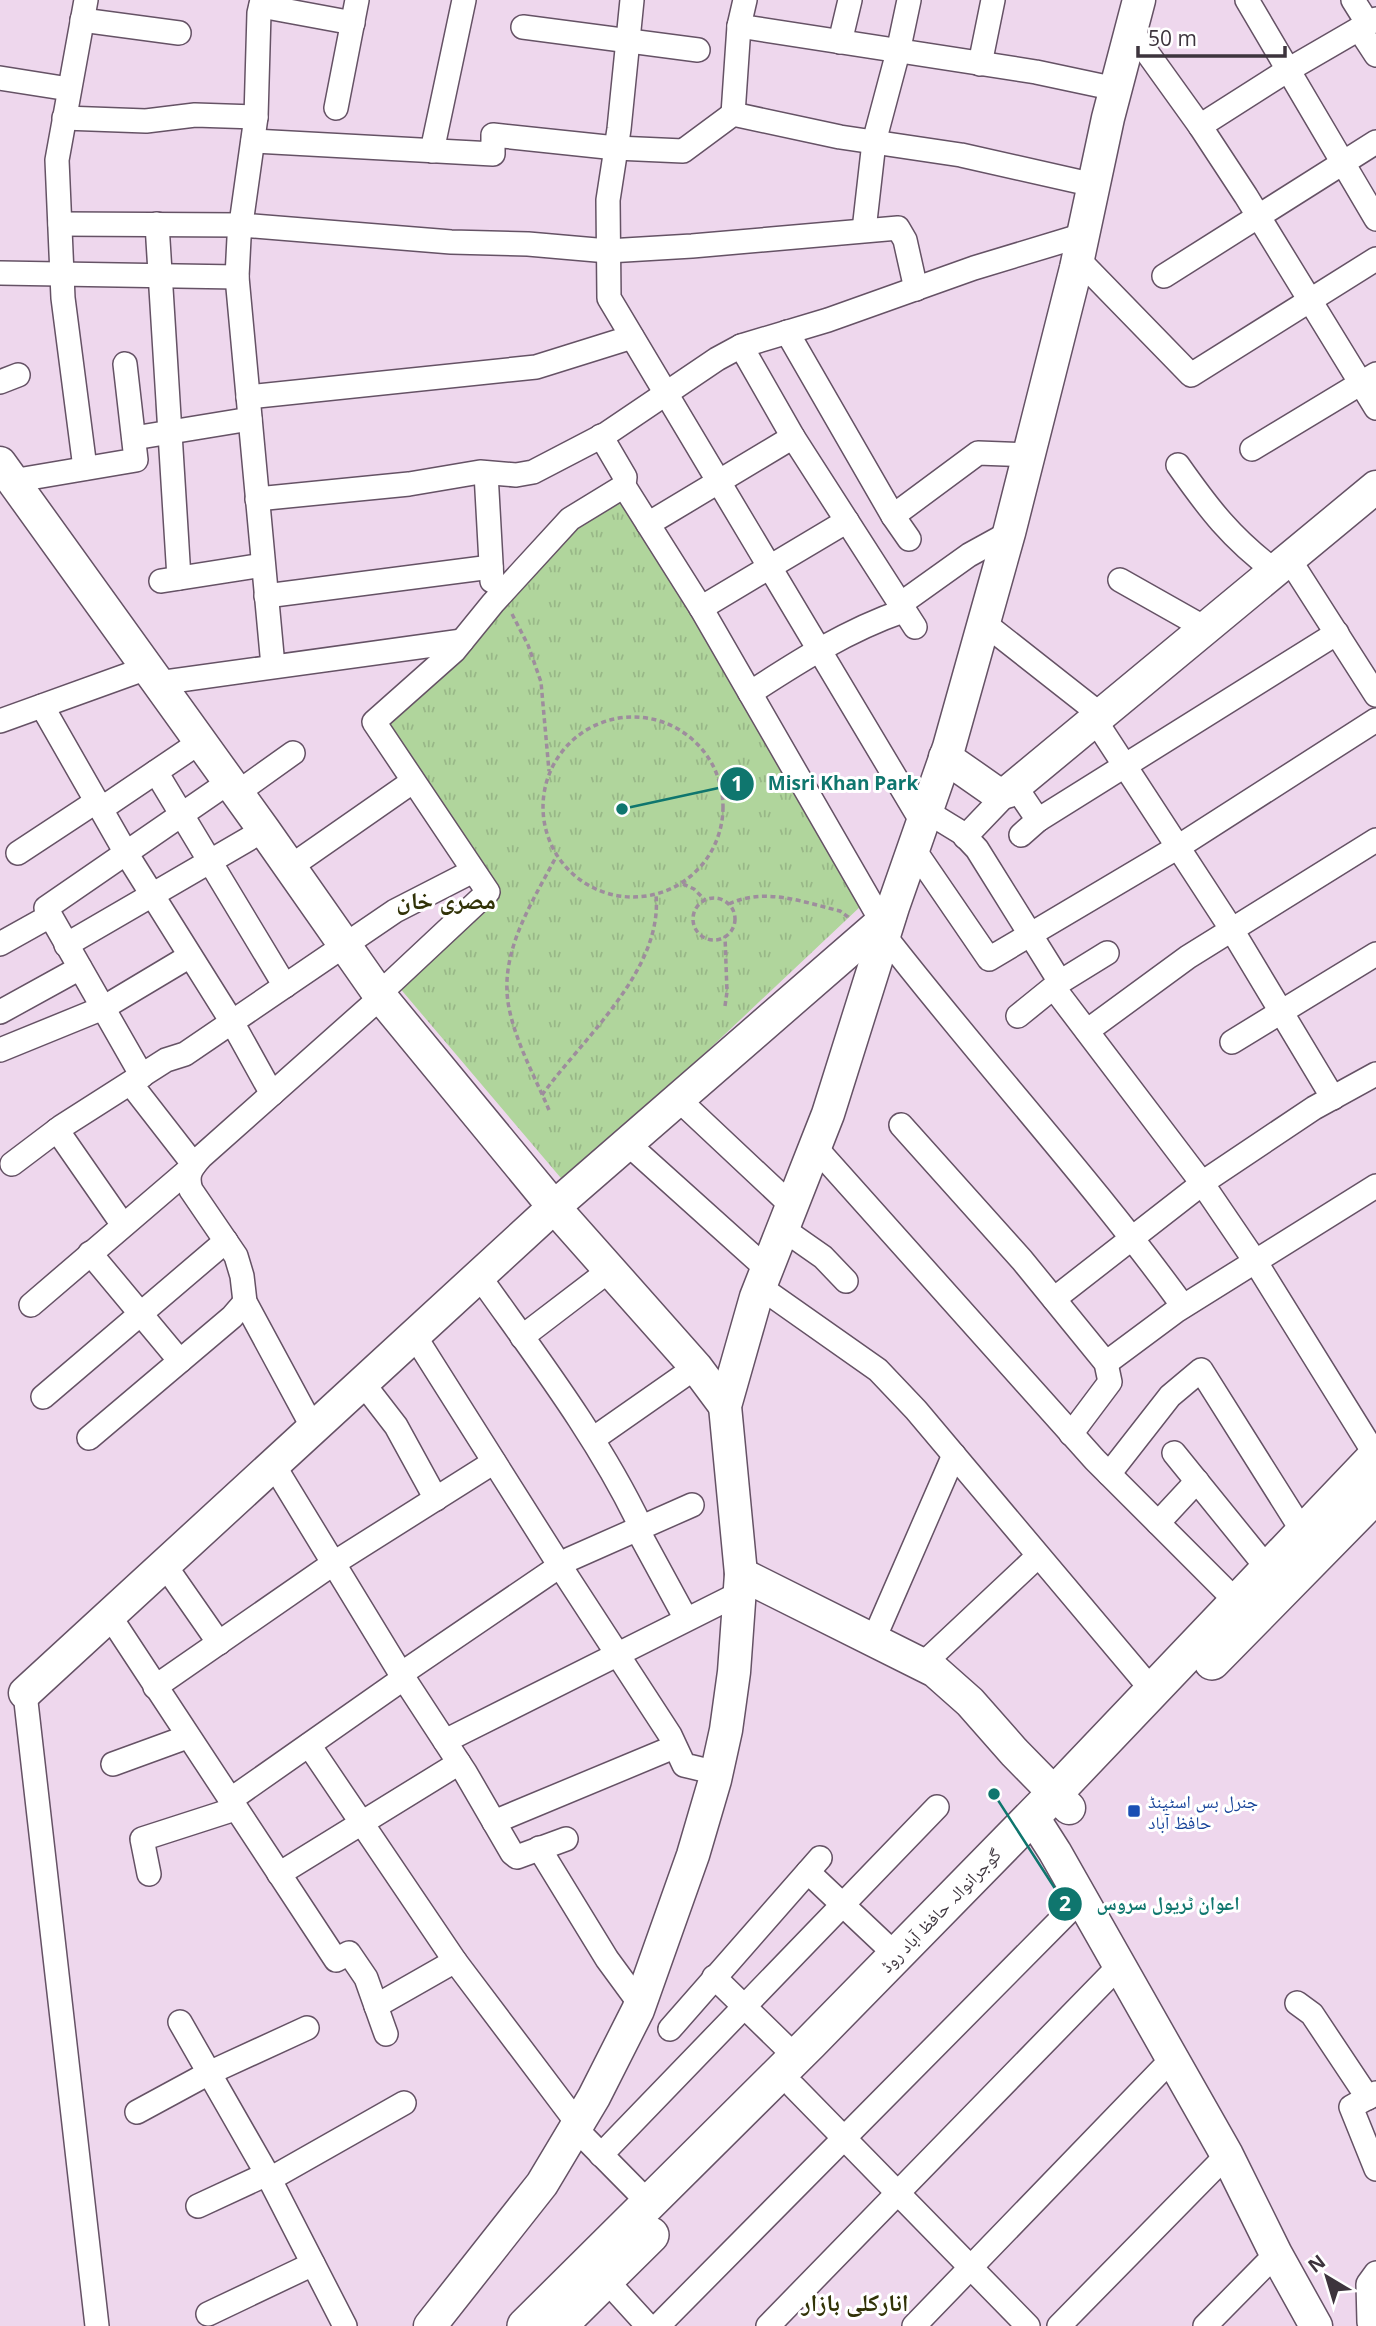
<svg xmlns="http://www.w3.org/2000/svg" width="1376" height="2326" font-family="'Open Sans','Noto Naskh Arabic',sans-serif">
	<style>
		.grass { fill: url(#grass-tufts) }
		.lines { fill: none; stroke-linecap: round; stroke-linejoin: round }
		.street-casing { stroke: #655265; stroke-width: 26 }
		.secondary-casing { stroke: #655265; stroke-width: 35 }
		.primary-casing { stroke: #655265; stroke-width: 38 }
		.path { stroke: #9e8d9d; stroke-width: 3.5; stroke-dasharray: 5 3.5; stroke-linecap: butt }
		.street { stroke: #fff; stroke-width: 23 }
		.secondary { stroke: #fff; stroke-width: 32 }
		.primary { stroke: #fff; stroke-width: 35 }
		.transit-dot { fill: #1a4fb4; stroke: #fff; stroke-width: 2.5 }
		.labels { text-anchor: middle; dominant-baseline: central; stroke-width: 6; stroke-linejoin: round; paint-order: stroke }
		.transit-label { font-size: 18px; fill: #164399; stroke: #fff; text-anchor: start }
		.street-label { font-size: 18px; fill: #3d343d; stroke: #fff }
		.district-label { font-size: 24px; font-weight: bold; fill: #313207; stroke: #fff }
		.leader { fill: none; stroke: #0f766e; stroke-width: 2.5 }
		.callout-dot { fill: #0f766e; stroke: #fff; stroke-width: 2.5 }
		.mark-label { font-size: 21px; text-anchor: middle; font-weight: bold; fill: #fff }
		.callout-label { font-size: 19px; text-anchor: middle; font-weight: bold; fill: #0f766e; stroke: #fff; stroke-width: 6; stroke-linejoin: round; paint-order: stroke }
	</style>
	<defs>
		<pattern id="grass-tufts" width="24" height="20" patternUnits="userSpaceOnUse" patternTransform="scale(1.75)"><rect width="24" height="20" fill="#b0d59c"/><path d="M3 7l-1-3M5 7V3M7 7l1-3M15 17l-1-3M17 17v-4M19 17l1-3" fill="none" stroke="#98b787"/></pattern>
	</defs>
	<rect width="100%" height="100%" fill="#eed7ed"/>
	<path class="grass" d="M622 495 862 905 566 1184 398 986 494 894 383 723 565 533Z"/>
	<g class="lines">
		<g class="street-casing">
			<g id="street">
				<path d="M262 0 259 13 256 117 239 238 237 277 273 666"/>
				<path d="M632 0 619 129 608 200 609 298 922 822"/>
				<path d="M1247 0 1376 219"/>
				<path d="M1353 0 1368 24"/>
				<path d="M261 6 353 23"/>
				<path d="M82 20 179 33"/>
				<path d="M739 26 1036 72 1116 89"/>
				<path d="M523 27 698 50"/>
				<path d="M1359 29 1376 55"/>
				<path d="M1131 30 1200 126 1246 196 1376 408"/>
				<path d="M840 42 850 0"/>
				<path d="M980 64 993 0"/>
				<path d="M0 78 69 89"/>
				<path d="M336 108 357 0"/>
				<path d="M733 114 739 26 745 0"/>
				<path d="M64 118 146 121 195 115 256 117"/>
				<path d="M1200 126 1288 70 1376 19"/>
				<path d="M253 141 493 154V135L616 148 683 151 733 114 840 137 961 155 1094 185"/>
				<path d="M432 151 464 0"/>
				<path d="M60 224 241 225 451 242 528 244 608 251 692 246 898 228 905 240 916 289"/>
				<path d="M157 224 179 578"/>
				<path d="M864 230 874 142 898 52 909 0"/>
				<path d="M1078 259 1191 375 1376 259"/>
				<path d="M0 273 237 277"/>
				<path d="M1164 276 1376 142"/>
				<path d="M787 332 893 516 909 539"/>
				<path d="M741 346 793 437 915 627"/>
				<path d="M0 382 18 375"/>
				<path d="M248 397 536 367 632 337"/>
				<path d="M601 436 625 477 624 486 701 608 882 922"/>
				<path d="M134 438 250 419"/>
				<path d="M1252 449 1376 374"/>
				<path d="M1178 465C1209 509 1231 538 1275 571"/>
				<path d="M85 468 63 298 57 160 86 0"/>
				<path d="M486 473 492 581"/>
				<path d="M12 481 136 460 125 364"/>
				<path d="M257 499 409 484 480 472 516 475 533 472 606 434 717 359 741 346 828 320 974 268 1083 235"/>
				<path d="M893 516 978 453 1029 455"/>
				<path d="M648 524 793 437"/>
				<path d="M1289 559 1376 695"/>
				<path d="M1120 580 1205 628"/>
				<path d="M161 581 263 565"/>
				<path d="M266 596 491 567"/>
				<path d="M899 605 969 555 1009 533"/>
				<path d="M701 608 847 521"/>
				<path d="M984 623 1101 715"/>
				<path d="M158 683 462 641"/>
				<path d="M750 693C799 661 848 630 903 611"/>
				<path d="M42 706 126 853 232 1022 272 1094"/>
				<path d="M1095 720 1232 930 1333 1098"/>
				<path d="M0 721 147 668"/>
				<path d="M156 772 285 986"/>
				<path d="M1015 786 1038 820"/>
				<path d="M237 793 293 753"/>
				<path d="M101 809 200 742"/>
				<path d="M926 811 962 833 977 849 1060 982"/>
				<path d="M1021 835 1038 820 1337 633"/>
				<path d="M965 837 1009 791"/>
				<path d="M913 848 989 959 1178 847 1376 720"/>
				<path d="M18 853 97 801"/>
				<path d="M290 867 412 782"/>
				<path d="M884 935C981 1060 1090 1178 1183 1306"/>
				<path d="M0 944 50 916"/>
				<path d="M66 945 264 830"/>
				<path d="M1054 988 1202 1183 1255 1261 1376 1456"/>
				<path d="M379 994 488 892 374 722 454 651 493 603 570 519 624 486"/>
				<path d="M0 1012 80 968"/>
				<path d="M1018 1016 1060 982 1107 953"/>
				<path d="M1087 1031 1188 957 1376 840"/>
				<path d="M1232 1042 1376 954"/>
				<path d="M0 1050 103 1008 190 956"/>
				<path d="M142 1076 46 908 229 782"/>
				<path d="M131 1084 194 1165"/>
				<path d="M678 1099 792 1206"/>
				<path d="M901 1125 1022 1260 1106 1363 1110 1382 1071 1434"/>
				<path d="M57 1130 123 1225"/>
				<path d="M627 1143 767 1269"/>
				<path d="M815 1147 1095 1460 1237 1602"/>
				<path d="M12 1164 61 1127 166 1060 185 1054 395 911 473 871"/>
				<path d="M783 1229 823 1257 846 1281"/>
				<path d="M90 1253 180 1361"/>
				<path d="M479 1276C537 1358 598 1437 641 1527"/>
				<path d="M760 1287 878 1370 916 1410 1152 1690"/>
				<path d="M1054 1299 1208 1179 1314 1108 1376 1074"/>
				<path d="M31 1305 192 1167"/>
				<path d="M414 1335 560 1566 670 1735 684 1765 717 1773"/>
				<path d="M522 1337 611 1269"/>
				<path d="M1106 1363 1176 1311 1376 1186"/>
				<path d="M362 1382 396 1426 436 1499"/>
				<path d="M43 1397 226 1241"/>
				<path d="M313 1428 245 1302 242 1276 236 1256 191 1190C186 1175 191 1168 201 1157L381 997"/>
				<path d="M89 1438 232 1317 245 1302"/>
				<path d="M593 1439 696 1367"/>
				<path d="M1174 1453 1268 1569"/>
				<path d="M273 1464 401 1674 465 1772 512 1853 517 1857 566 1839"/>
				<path d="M1109 1474 1170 1396 1201 1370 1303 1532"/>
				<path d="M1158 1523 1197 1481"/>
				<path d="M637 1529 686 1619"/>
				<path d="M164 1564 219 1643"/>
				<path d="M109 1615 336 1960 349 1953 366 1978 386 2034"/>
				<path d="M873 1641 954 1455"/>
				<path d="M922 1665 1038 1556"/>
				<path d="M401 1674 570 1559 692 1505"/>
				<path d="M155 1687 334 1563 494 1462"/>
				<path d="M25 1693 97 2326"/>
				<path d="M445 1741 740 1593"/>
				<path d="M309 1745 455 1961 578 2124"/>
				<path d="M113 1764 187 1737"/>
				<path d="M230 1800 404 1678"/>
				<path d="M494 1822 674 1747"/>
				<path d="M539 1848 607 1959 640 2004"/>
				<path d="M808 1872 896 1955"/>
				<path d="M149 1874 142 1839 235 1809"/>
				<path d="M279 1874 459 1763"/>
				<path d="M714 1977 796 2057"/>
				<path d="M1297 2003 1312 2014 1368 2098"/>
				<path d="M376 2006 455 1961"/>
				<path d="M180 2022 267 2174 345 2326"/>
				<path d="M670 2029 820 1858"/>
				<path d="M794 2087 1028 2326"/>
				<path d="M1376 2093 1351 2107 1376 2169"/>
				<path d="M137 2112 209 2073 307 2028"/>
				<path d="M575 2128 649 2203"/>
				<path d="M601 2155 937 1807"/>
				<path d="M270 2179 404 2103"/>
				<path d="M198 2206 267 2174"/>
				<path d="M606 2280 648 2326"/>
				<path d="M208 2314 313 2264"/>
				<path d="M1369 2322 1368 2284 1376 2273"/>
				<path d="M658 2326 1080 1900"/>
				<path d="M768 2326 1119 1966"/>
				<path d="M914 2326 1172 2059"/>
				<path d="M1059 2326 1227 2155"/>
				<path d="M1205 2326 1276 2254"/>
			</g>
		</g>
		<g class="secondary-casing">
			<g id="secondary">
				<path d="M0 463 264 830 381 997 554 1207 696 1367 725 1406"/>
				<path d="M945 757 998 794 1009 791 1376 487"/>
				<path d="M741 1574 935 1671 970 1702 1014 1752 1069 1808"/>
				<path d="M25 1693 554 1207 890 915"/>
				<path d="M1032 1816 1055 1852 1227 2155 1276 2254 1316 2326"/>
				<path d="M430 2326 542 2184 594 2097 638 2010 693 1855 715 1780 726 1730 734 1672 741 1574 725 1406 756 1297 828 1114 893 907 949 747 1009 533 1076 268 1108 118 1139 0"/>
			</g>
		</g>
		<g class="primary-casing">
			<g id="primary">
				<path d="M1212 1662 1376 1495"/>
				<path d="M525 2326 810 2043 1054 1794 1376 1456"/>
				<path d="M559 2326 651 2235"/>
			</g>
		</g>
		<g class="path">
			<path d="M512 614 528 645 541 682 549 771"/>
			<circle cx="633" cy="807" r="90"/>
			<path d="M683 884 694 889 705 900"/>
			<circle cx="714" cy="919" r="21"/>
			<path d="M729 904C765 887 803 902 840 911L848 917"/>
			<path d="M725 1006 727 992 725 936"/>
			<path d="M542 1095C583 1038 663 970 656 895"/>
			<path d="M549 1110C535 1077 516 1043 509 1008 498 953 532 903 557 855"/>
		</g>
		<use href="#street" class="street"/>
		<use href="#secondary" class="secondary"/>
		<use href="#primary" class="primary"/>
	</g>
	<rect class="transit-dot" x="1127" y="1804" width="14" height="14" rx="3.5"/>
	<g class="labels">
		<g class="transit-label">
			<text x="1148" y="1801">جنرل بس اسٹینڈ<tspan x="1148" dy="21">حافظ آباد</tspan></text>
		</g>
		<g class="street-label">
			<text transform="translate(940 1910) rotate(-46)">گوجرانوالہ حافظ آباد روڈ</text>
		</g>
		<g class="district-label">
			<text x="446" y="899">مصری خان</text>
			<text x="855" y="2301">انارکلی بازار</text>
		</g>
	</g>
	<path class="leader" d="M622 809L737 784M994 1794L1065 1904"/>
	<g class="callout-dot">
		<circle cx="622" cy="809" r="7"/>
		<circle cx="994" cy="1794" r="7"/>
		<circle cx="737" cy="784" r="18"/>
		<circle cx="1065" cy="1904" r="18"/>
	</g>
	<g class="mark-label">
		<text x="737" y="791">1</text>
		<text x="1065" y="1911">2</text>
	</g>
	<g class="callout-label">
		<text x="843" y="790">Misri Khan Park</text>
		<text x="1168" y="1910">اعوان ٹریول سروس</text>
	</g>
	<g transform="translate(1327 2277) rotate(322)" stroke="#ffffff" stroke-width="5" paint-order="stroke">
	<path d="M0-5L12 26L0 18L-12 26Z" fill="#3d343d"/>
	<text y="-10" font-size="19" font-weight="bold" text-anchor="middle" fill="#3d343d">N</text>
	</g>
	<path d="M1138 46v10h147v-10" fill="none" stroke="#3d343d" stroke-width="3.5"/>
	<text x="1148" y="46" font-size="21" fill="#3d343d" stroke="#ffffff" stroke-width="5" paint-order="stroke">50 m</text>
</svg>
